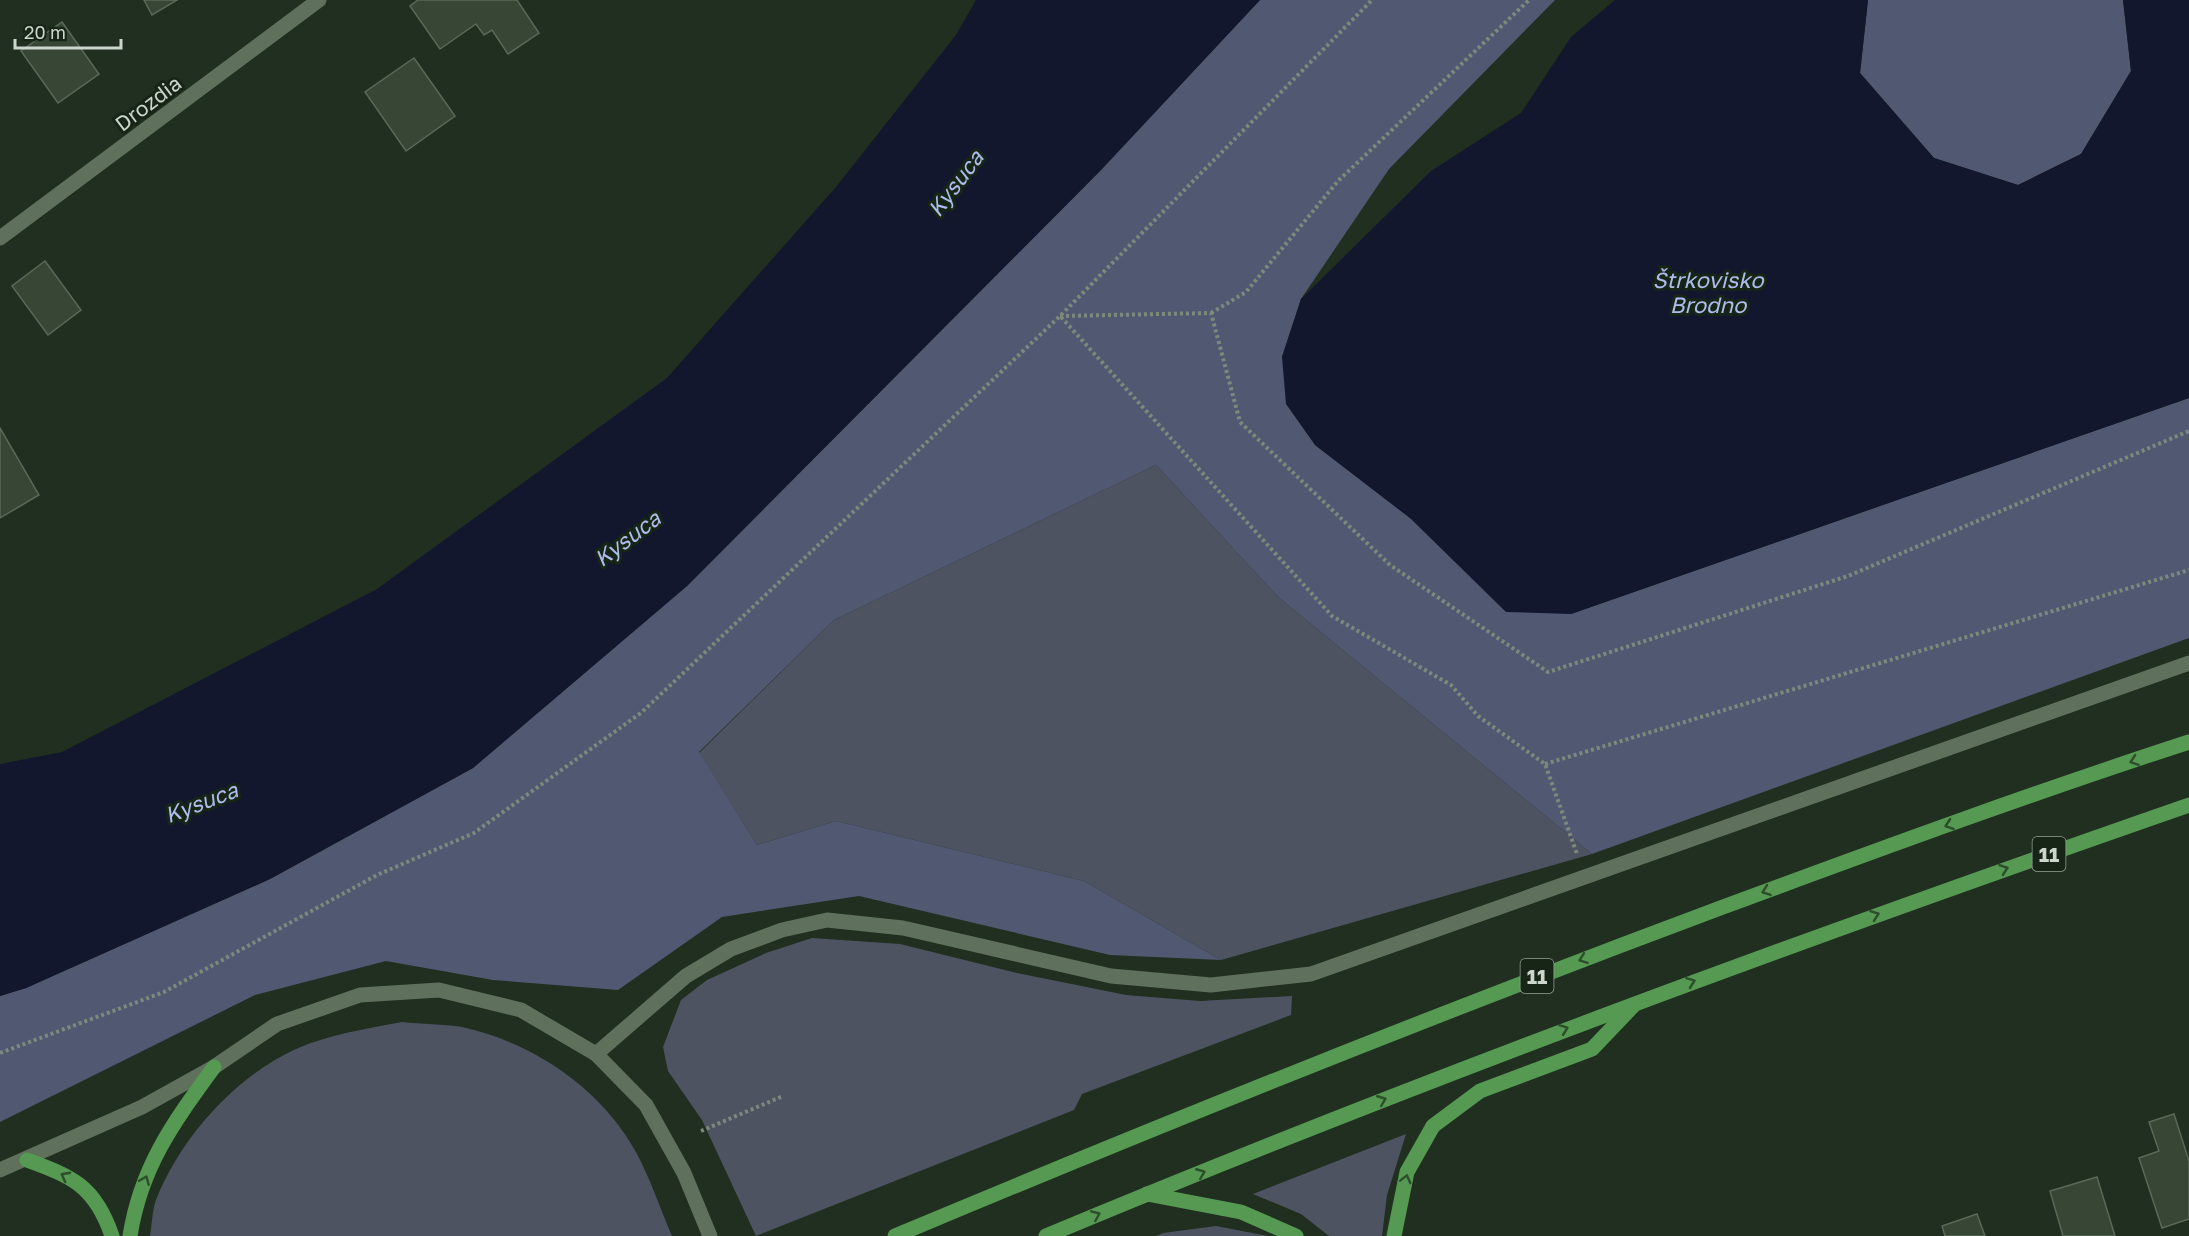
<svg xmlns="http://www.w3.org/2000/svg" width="2189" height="1236" font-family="'Golos Text',sans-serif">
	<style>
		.green { fill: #4e5362 }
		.forest { fill: #515872 }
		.water { fill: #12172d }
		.building { fill: #374635; stroke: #596a58; stroke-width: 1.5 }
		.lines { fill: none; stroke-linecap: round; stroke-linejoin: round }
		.path { stroke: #7c897c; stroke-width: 4; stroke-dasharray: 3 3; stroke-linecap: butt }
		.minor { stroke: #5f705d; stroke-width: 15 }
		.major { stroke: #559952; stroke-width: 15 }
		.oneway { stroke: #2d4e2b }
		.labels { text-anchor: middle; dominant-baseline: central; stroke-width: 6; stroke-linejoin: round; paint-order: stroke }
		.shield { fill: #172516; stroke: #96a195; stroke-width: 1.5 }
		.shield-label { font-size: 20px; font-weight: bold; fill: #ccd6cc }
		.street-label { font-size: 21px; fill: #ccd6cc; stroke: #172516 }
		.water-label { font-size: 22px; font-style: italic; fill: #aebcee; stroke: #172516 }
	</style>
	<rect width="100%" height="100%" fill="#202f1f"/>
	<g class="green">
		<path d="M1156 465 1278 597 1592 854 1221 960 1084 881 836 821 757 845 699 753 834 620Z"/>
		<path d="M812 938 900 944 1017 973 1126 995 1200 1001 1292 996 1291 1015 1082 1094 1074 1110 756 1236 702 1120 668 1071 663 1047 681 1000 707 980 766 953Z"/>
		<path d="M402 1022C422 1024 443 1024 462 1027 532 1042 601 1088 636 1152 650 1178 660 1208 672 1236H150C152 1225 152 1211 156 1200 181 1137 235 1077 296 1049 330 1034 366 1029 402 1022Z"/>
		<path d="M1406 1134 1387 1195 1382 1236H1329L1301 1214 1253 1194Z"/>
		<path d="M1216 1226 1268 1236H1156L1163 1233Z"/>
	</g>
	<g class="forest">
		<path d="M1260 0H1555L1389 169 1301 299 1282 357 1315 445 1410 518 1571 614 2189 398V638L1592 854 1278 597 1156 465 834 620 699 752 757 845 836 821 1084 881 1221 960 1110 955 859 896 722 917 618 990 493 980 386 961 255 995 0 1122V996L26 988 270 879 473 768 687 586 1101 170Z"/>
		<path d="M1868 0H2123L2131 71 2081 154 2018 185 1934 158 1860 73Z"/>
	</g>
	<g class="water">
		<path d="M976 0H1260L1101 170 687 586 473 768 270 879 26 988 0 996V764L62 752 377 589 667 378 836 187 956 35Z"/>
		<path d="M1615 0H1868L1860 73 1934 158 2018 185 2081 154 2131 71 2123 0H2189V398L1571 614 1506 612 1410 518 1315 445 1286 404 1282 357 1301 299 1431 171 1521 113 1571 37Z"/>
	</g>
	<g class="building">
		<path d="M144 0H177L152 15Z"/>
		<path d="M418 0H517L539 33 508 54 492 30 484 35 476 24 440 49 410 6Z"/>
		<path d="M62 22 99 74 58 103 21 51Z"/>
		<path d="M414 58 455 116 406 151 365 92Z"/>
		<path d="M45 261 81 310 48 335 12 286Z"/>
		<path d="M0 428 39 495 0 518Z"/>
		<path d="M2174 1114 2189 1161V1219L2162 1228 2139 1158 2159 1151 2149 1122Z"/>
		<path d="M2097 1177 2115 1236H2063L2050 1191Z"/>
		<path d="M1977 1214 1985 1236H1945L1942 1226Z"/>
	</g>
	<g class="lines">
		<g class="path">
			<path d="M1211 313 1246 292 1338 181 1529 0"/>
			<path d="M1060 316 1211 313 1240 422 1390 565 1548 672 1848 576 2189 431"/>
			<path d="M1061 317 1332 616 1451 685 1478 716 1545 764 1577 854"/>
			<path d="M1545 764 2189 570"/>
			<path d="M0 1053 164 992 377 875 474 833 642 712 1060 316 1372 0"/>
			<path d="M701 1131 783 1096"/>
		</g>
		<g class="minor">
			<path d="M0 238 319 0"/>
			<path d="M596 1054 686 976 731 949 782 930 827 920 903 928 1111 976 1211 985 1311 974 2189 663"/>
			<path d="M0 1170 142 1107 214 1067 277 1024 360 995 439 990 521 1010 596 1054 646 1105 684 1173 710 1236"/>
		</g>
		<g class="major">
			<path d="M27 1160C73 1177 95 1186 112 1236"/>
			<path d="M1147 1194 1241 1212 1296 1236"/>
			<path d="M130 1236C141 1166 174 1122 214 1067"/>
			<path d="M895 1236C1169 1121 1444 1011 1723 907 1877 850 2032 793 2189 742"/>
			<path d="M1046 1236C1422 1079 1804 939 2189 805"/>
			<path d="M1394 1236 1407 1172 1433 1126 1480 1091 1592 1049 1634 1005"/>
		</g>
	</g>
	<defs><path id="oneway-chevron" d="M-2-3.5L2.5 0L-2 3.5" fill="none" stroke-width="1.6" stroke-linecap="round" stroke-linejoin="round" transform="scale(1.5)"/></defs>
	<g class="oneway">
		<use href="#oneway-chevron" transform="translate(2134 761) rotate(161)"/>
		<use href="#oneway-chevron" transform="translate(1949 825) rotate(161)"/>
		<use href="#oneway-chevron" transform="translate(2004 869) rotate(-19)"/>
		<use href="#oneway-chevron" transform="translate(1766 891) rotate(160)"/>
		<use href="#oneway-chevron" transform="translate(1875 915) rotate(-20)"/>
		<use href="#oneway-chevron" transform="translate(1583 959) rotate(160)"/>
		<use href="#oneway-chevron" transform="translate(1691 982) rotate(-20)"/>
		<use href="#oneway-chevron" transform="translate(1564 1029) rotate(-21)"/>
		<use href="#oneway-chevron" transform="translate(1382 1100) rotate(-22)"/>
		<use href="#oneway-chevron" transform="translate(1201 1173) rotate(-22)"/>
		<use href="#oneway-chevron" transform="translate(65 1176) rotate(-152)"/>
		<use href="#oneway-chevron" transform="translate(1406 1179) rotate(-76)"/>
		<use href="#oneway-chevron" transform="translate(145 1180) rotate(-68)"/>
		<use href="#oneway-chevron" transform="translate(1096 1215) rotate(-23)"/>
	</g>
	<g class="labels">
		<g class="shield">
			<rect x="2032.5" y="837" width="33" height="34" rx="4.5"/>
			<rect x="1520.5" y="959" width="33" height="34" rx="4.5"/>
		</g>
		<g class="shield-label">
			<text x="2049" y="854">11</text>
			<text x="1537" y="976">11</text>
		</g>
		<g class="street-label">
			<text transform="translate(148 103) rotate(-37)">Drozdia</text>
		</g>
		<g class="water-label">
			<text transform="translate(955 183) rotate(-53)">Kysuca</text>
			<text x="1708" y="279">Štrkovisko<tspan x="1708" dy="25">Brodno</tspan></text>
			<text transform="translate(627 538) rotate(-37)">Kysuca</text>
			<text transform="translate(201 802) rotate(-21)">Kysuca</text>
		</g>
	</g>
	<path d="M15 39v9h106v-9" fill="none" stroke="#ccd6cc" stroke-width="3"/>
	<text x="24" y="39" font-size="18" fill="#ccd6cc" stroke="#172516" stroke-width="4.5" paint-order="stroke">20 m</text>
</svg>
